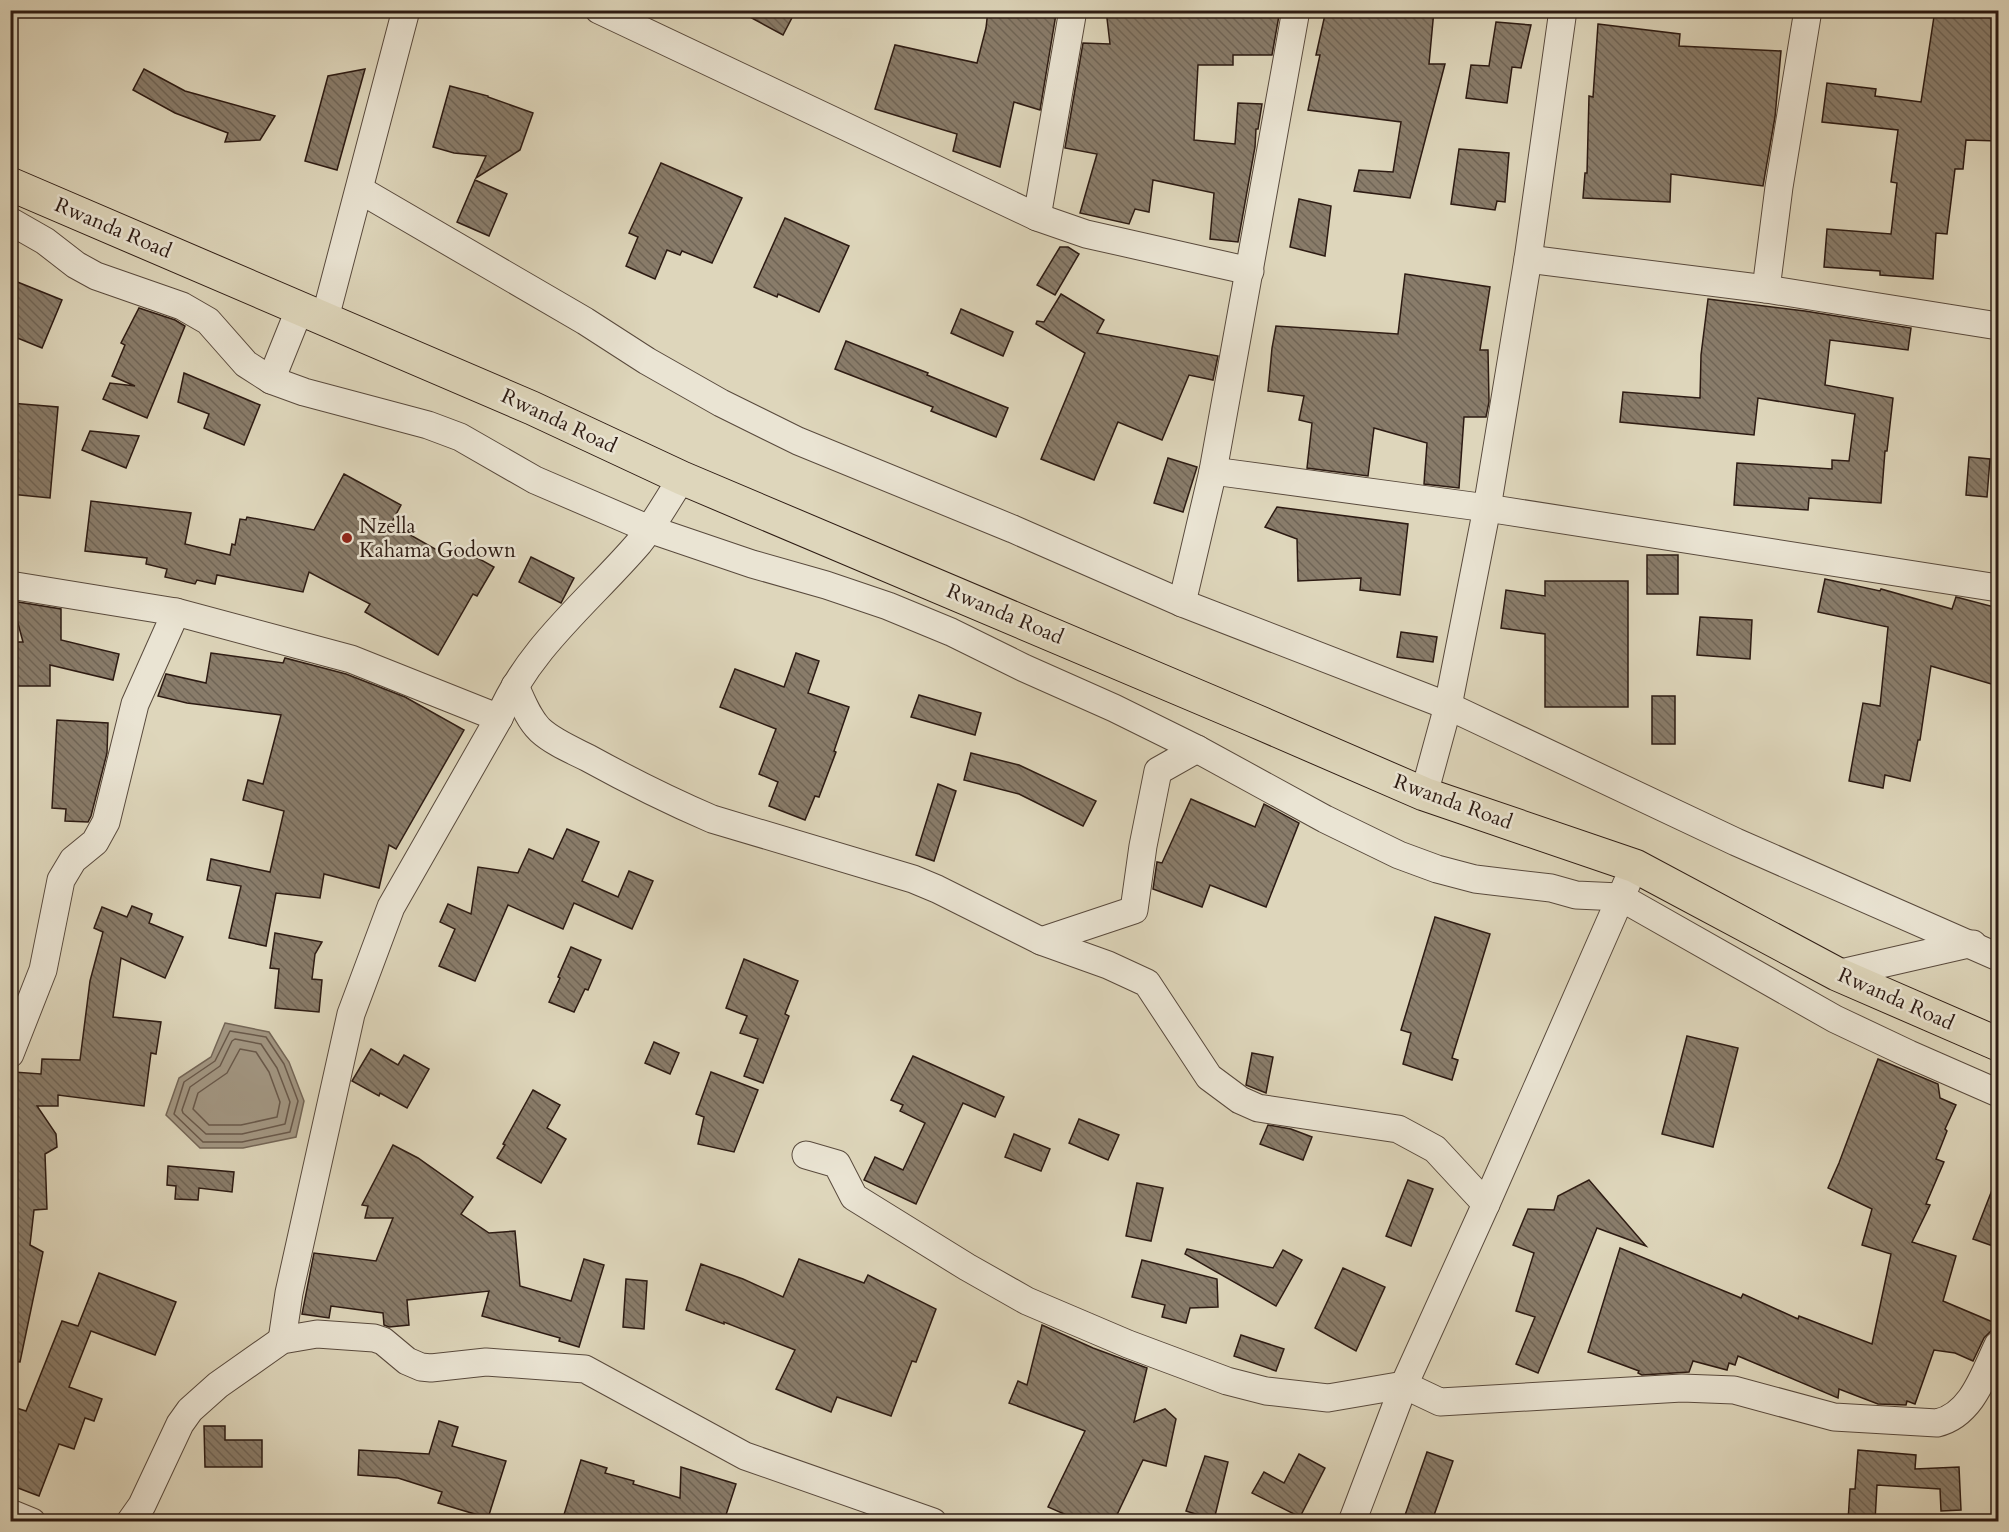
<svg xmlns="http://www.w3.org/2000/svg" width="2009" height="1532" font-family="Cardo,serif">
	<style>
		.water { fill: #a29682; stroke: #736556; stroke-width: 1.5 }
		.lines { fill: none; stroke-linecap: round; stroke-linejoin: round }
		.shore { stroke: #68584a; stroke-width: 1.5 }
		.building { fill: url(#building-back-hatch); stroke: #2d1b13; stroke-width: 1.5 }
		.street-casing { stroke: #594a3d; stroke-width: 29 }
		.highway-casing { stroke: #2d1b13; stroke-width: 35 }
		.street { stroke: #eae4d3; stroke-width: 27 }
		.highway { stroke: #ded6bb; stroke-width: 33 }
		.poi-dot { fill: #8f2418; stroke: #eae4d3; stroke-width: 2 }
		.labels { text-anchor: middle; dominant-baseline: central; stroke-width: 5; stroke-linejoin: round; paint-order: stroke }
		.street-label { font-size: 21px; fill: #2d1b13; stroke: #eae4d3 }
		.poi-label { font-size: 21px; fill: #2d1b13; stroke: #eae4d3; text-anchor: start }
	</style>
	<defs>
		<pattern id="building-back-hatch" width="6" height="6" patternUnits="userSpaceOnUse" patternTransform="scale(1.5)"><rect width="6" height="6" fill="#897c6a"/><path d="M-1 5l2 2M0 0l6 6M5-1l2 2" fill="none" stroke="#706556"/></pattern>
	</defs>
	<rect width="100%" height="100%" fill="#ded6bb"/>
	<filter id="stains"><feTurbulence type="fractalNoise" baseFrequency=".00333" numOctaves="4"/><feColorMatrix values="0 0 0 0 .2 0 0 0 0 .09 0 0 0 0 .02 0 0 0 .5 -.17"/></filter>
	<radialGradient id="worn" r=".72"><stop offset=".6" stop-color="#630" stop-opacity="0"/><stop offset="1" stop-color="#630" stop-opacity=".3"/></radialGradient>
	<path class="water" d="M225 1023 269 1032 289 1062 304 1101 296 1137 243 1148H200L166 1115 179 1078 211 1057Z"/>
	<g class="lines">
		<g class="shore">
			<path d="M230 1031 266 1037 284 1064 298 1101 290 1132 242 1142H203L174 1114 184 1082 215 1061Z"/>
			<path d="M235 1039 261 1044 277 1068 290 1102 285 1124 242 1134H206L183 1113 182 1110 190 1087 220 1066 232 1041Z"/>
			<path d="M240 1049 256 1052 269 1072 280 1102 277 1117 241 1125H209L193 1109 198 1093 227 1073Z"/>
		</g>
	</g>
	<g class="building">
		<path d="M737 10H796L783 35Z"/>
		<path d="M988 10H1034L1056 14 1040 110 1014 102 1000 167 953 151 957 134 875 109 895 45 977 63 986 28Z"/>
		<path d="M1106 10H1280L1272 55H1233V65H1198L1194 140 1235 144 1238 103 1262 104 1258 129H1256L1255 147 1238 242 1210 239 1214 193 1153 180 1149 212 1135 209 1129 224 1080 213 1097 154 1065 148 1083 43 1110 44Z"/>
		<path d="M1326 10H1434L1429 64H1445L1410 198 1354 191 1359 170 1393 172 1401 122 1308 110 1320 55H1316Z"/>
		<path d="M1935 10H1998V141L1966 140 1963 169H1955L1947 234 1936 233 1933 279 1880 275V271L1824 267 1827 229 1891 234 1897 183 1891 182 1898 130 1822 122 1827 83 1876 89 1875 96 1921 102Z"/>
		<path d="M1496 22 1531 25 1521 68 1512 67 1507 103 1466 98 1471 65 1489 66Z"/>
		<path d="M1598 24 1680 34 1679 46 1781 51 1775 117 1763 186 1671 174 1670 202 1583 198 1585 173H1587L1589 96 1593 97Z"/>
		<path d="M144 69 185 91 275 116 260 140 225 142 228 133 175 113 133 90Z"/>
		<path d="M365 69 337 170 305 161 328 76Z"/>
		<path d="M450 86 488 96V97L533 113 520 150 476 178 486 156 454 153 433 147Z"/>
		<path d="M1459 149 1509 153 1505 202 1497 201 1495 210 1451 204Z"/>
		<path d="M661 163 742 198 712 263 682 251 680 255 667 250 655 279 626 266 638 237 629 233Z"/>
		<path d="M475 180 507 194 489 236 457 222Z"/>
		<path d="M1299 199 1331 206 1325 256 1290 247Z"/>
		<path d="M785 218 849 246 819 312 778 294 777 297 754 287Z"/>
		<path d="M1060 247H1068L1079 254 1055 295 1037 285Z"/>
		<path d="M1405 274 1490 287 1480 350H1488L1489 402 1486 417H1464L1459 488 1424 484 1427 443 1374 428 1368 476 1307 468 1312 423 1299 420 1304 396 1268 391 1272 348 1276 326 1398 334Z"/>
		<path d="M10 279 62 300 42 348 10 335Z"/>
		<path d="M1061 294 1104 320 1097 333 1218 356 1213 380 1189 375 1162 440 1118 422 1094 480 1041 459 1085 353 1036 324 1037 321 1044 322Z"/>
		<path d="M1708 299 1805 311 1911 328 1908 350 1830 340 1825 385 1893 398 1887 451H1885L1881 503 1809 498 1808 510 1734 505 1737 463 1832 469V460L1849 461 1855 414 1758 398 1754 435 1620 422 1623 392 1700 398 1701 355Z"/>
		<path d="M139 308 175 320 185 326 147 418 103 399 110 383 135 386 112 376 125 345 121 343Z"/>
		<path d="M961 309 1013 332 1003 356 951 333Z"/>
		<path d="M846 341 928 373 927 375 1008 408 996 437 931 411 933 407 835 369Z"/>
		<path d="M184 373 260 405 244 445 204 428 209 414 178 402Z"/>
		<path d="M10 403 58 407 50 498 10 494Z"/>
		<path d="M90 431 139 436 126 468 82 450Z"/>
		<path d="M1969 457 1990 459 1987 497 1966 495Z"/>
		<path d="M1168 458 1197 467 1183 512 1154 503Z"/>
		<path d="M344 474 401 505 391 524 449 557 456 546 494 567 477 596 473 594 438 655 365 612 370 604 309 572 303 592 217 575 215 584 197 580 195 584 165 577 167 569 146 564 147 558 85 551 91 501 191 513 185 544 230 555 232 544 235 545 240 519 246 520 247 517 314 530Z"/>
		<path d="M1277 507 1408 524 1400 595 1360 590 1361 578 1298 581 1297 539 1265 527Z"/>
		<rect x="1647" y="555" width="31" height="39"/>
		<path d="M531 557 574 578 561 603 519 582Z"/>
		<path d="M1825 579 1880 591 1881 589 1952 609 1956 597 1998 608V686L1931 666 1920 740H1918L1910 781 1885 775 1883 788 1849 781 1863 703 1880 706 1888 627 1818 612Z"/>
		<path d="M1545 581H1628V707H1545V634L1501 628 1506 590 1545 596Z"/>
		<path d="M12 601 61 609V640L119 654 113 680 50 665V686H10V642H23Z"/>
		<path d="M1700 617 1752 620 1750 659 1697 655Z"/>
		<path d="M1401 632 1437 637 1433 662 1397 657Z"/>
		<path d="M211 653 283 663 285 658 346 674 405 697 464 730 396 849 389 845 379 888 324 874 320 898 276 893 266 946 229 938 241 886 207 880 211 859 270 872 284 811 243 800 248 780 263 784 281 715 187 703 158 696 166 674 206 683Z"/>
		<path d="M796 653 819 661 808 693 849 707 834 751 836 752 819 797 815 796 805 820 769 806 778 782 759 774 776 729 720 707 735 669 784 687Z"/>
		<path d="M919 695 981 713 975 735 911 717Z"/>
		<rect x="1652" y="696" width="23" height="48"/>
		<path d="M57 720 108 723 107 753 91 816 88 822 65 821 66 809 52 808Z"/>
		<path d="M971 753 1019 765 1096 801 1083 826 1019 794 964 780Z"/>
		<path d="M938 784 956 791 934 861 916 855Z"/>
		<path d="M1191 799 1255 827 1264 804 1299 823 1266 907 1210 885 1202 907 1153 889 1157 862 1162 863Z"/>
		<path d="M567 829 599 842 582 881 618 897 629 871 653 881 632 929 574 903 563 929 508 905 475 981 439 966 455 929 440 922 448 904 471 914 478 867 518 873 529 849 553 859Z"/>
		<path d="M132 906 152 914 149 923 183 937 165 978 121 958 113 1017 161 1022 156 1054 151 1053 144 1106 58 1095V1106H37L56 1134 57 1147 45 1154 47 1209 34 1210 30 1245 43 1252 20 1362 10 1361V1133L14 1072 41 1074 42 1059 80 1060 90 981 103 932 94 928 102 907 127 917Z"/>
		<path d="M1435 917 1490 934 1452 1058 1458 1060 1452 1080 1403 1064 1411 1033 1401 1030Z"/>
		<path d="M275 933 322 942 315 954 312 979 322 980 319 1012 275 1008 279 969 270 968Z"/>
		<path d="M571 947 601 960 588 990 585 989 574 1012 549 1002 560 978 558 977Z"/>
		<path d="M744 959 798 981 785 1014 789 1016 763 1083 744 1076 758 1039 740 1033 747 1016 726 1008Z"/>
		<path d="M1687 1036 1738 1048 1713 1147 1662 1134Z"/>
		<path d="M654 1042 679 1053 670 1074 645 1063Z"/>
		<path d="M371 1049 398 1065 404 1055 429 1069 407 1108 380 1093 379 1096 352 1081Z"/>
		<path d="M1252 1053 1273 1057 1266 1093 1246 1085Z"/>
		<path d="M913 1056 1004 1097 995 1117 963 1103 916 1204 864 1180 875 1157 903 1170 925 1123 900 1111 903 1105 891 1100Z"/>
		<path d="M1878 1059 1938 1084 1940 1098 1956 1105 1945 1129 1947 1131 1936 1159 1944 1162 1926 1204 1930 1205 1912 1242 1956 1256 1943 1301 1995 1323 1991 1331 1984 1338 1973 1361 1955 1353 1934 1350 1915 1404 1907 1401 1906 1405 1878 1404 1839 1389 1838 1398 1738 1356 1735 1365 1729 1363 1727 1370 1693 1361 1689 1372 1642 1375 1638 1373 1639 1371 1588 1352 1620 1248 1741 1298 1743 1294 1798 1319 1799 1316 1872 1344 1891 1254 1862 1245 1872 1209 1828 1188 1839 1163Z"/>
		<path d="M711 1072 758 1090 734 1152 698 1144 704 1117 696 1114Z"/>
		<path d="M533 1090 560 1105 547 1128 566 1139 541 1183 497 1158 505 1145 503 1144Z"/>
		<path d="M1079 1119 1119 1135 1108 1160 1069 1143Z"/>
		<path d="M1268 1125 1291 1129 1312 1137 1303 1160 1260 1144Z"/>
		<path d="M1014 1134 1050 1149 1041 1171 1005 1157Z"/>
		<path d="M393 1145 418 1158 473 1197 461 1214 489 1233 515 1231 520 1286 571 1301 584 1259 604 1265 579 1347 559 1341 560 1338 482 1316 489 1291 407 1300 409 1325 389 1327 384 1325 383 1313 331 1306 329 1318 302 1314 314 1253 376 1261 393 1218H365L368 1206 362 1205Z"/>
		<path d="M168 1166 234 1172 232 1192 199 1188 198 1200 175 1199 176 1186 167 1185Z"/>
		<path d="M1997 1177 1998 1178V1233L1993 1246 1973 1239Z"/>
		<path d="M1408 1180 1433 1189 1411 1246 1386 1236Z"/>
		<path d="M1589 1180 1646 1246 1597 1228 1538 1373 1516 1364 1535 1317 1516 1311 1534 1253 1513 1245 1528 1209 1554 1210 1558 1196Z"/>
		<path d="M1137 1183 1163 1188 1151 1241 1126 1236Z"/>
		<path d="M1187 1249 1273 1268 1283 1250 1302 1260 1276 1306 1185 1254Z"/>
		<path d="M799 1259 864 1283 868 1275 936 1309 916 1362 912 1361 891 1416 837 1397 831 1412 776 1389 795 1350 724 1322V1324L686 1310 701 1264 743 1279 783 1297Z"/>
		<path d="M1142 1260 1217 1279 1218 1307 1190 1308 1186 1323 1162 1317 1165 1305 1132 1297Z"/>
		<path d="M1343 1268 1385 1287 1356 1351 1315 1328Z"/>
		<path d="M99 1273 176 1302 155 1355 91 1331 69 1387 102 1399 94 1421 85 1418 74 1449 59 1444 39 1496 10 1485V1406L26 1411 62 1321 78 1326Z"/>
		<path d="M626 1279 647 1281 644 1329 623 1327Z"/>
		<path d="M1042 1325 1093 1348 1147 1368 1134 1422 1165 1409 1176 1419 1166 1466 1143 1460 1114 1521H1080L1048 1507 1085 1431 1009 1403 1018 1381 1027 1385Z"/>
		<path d="M1241 1335 1284 1349 1276 1371 1234 1356Z"/>
		<path d="M439 1421 458 1427 452 1446 506 1461 488 1518 438 1503 442 1492 398 1478 358 1475 359 1450 429 1454Z"/>
		<path d="M204 1426H225V1440H262V1467H205Z"/>
		<path d="M1858 1450 1916 1455 1915 1469 1959 1467 1961 1510 1941 1511 1940 1489 1877 1485 1875 1521H1848L1850 1489H1855Z"/>
		<path d="M1427 1452 1453 1461 1432 1521H1403Z"/>
		<path d="M1299 1454 1325 1468 1300 1517 1252 1493 1264 1472 1284 1483Z"/>
		<path d="M1205 1456 1228 1462 1214 1520 1186 1511Z"/>
		<path d="M581 1460 607 1468 605 1473 634 1481 633 1484 680 1498 681 1467 736 1484 724 1521H562Z"/>
	</g>
	<g class="lines">
		<g class="street-casing">
			<g id="street">
				<path d="M599 10 1037 217 1086 234 1250 271"/>
				<path d="M360 190 585 321 647 361 721 403 798 441 1013 529 1182 603 1448 706 1736 842 1998 957"/>
				<path d="M1037 217 1073 10"/>
				<path d="M10 221 45 241 76 265 96 276 182 306 208 321 246 364 271 380 304 392 428 425 460 437 535 480 649 529 752 564 826 585 888 606 951 632 1024 668 1114 708 1197 749 1325 819 1399 855 1437 869 1475 879 1551 888 1576 895 1620 897 1835 1019 1909 1054 1998 1093"/>
				<path d="M1528 259 1766 289 1998 326"/>
				<path d="M1766 289 1779 187 1808 10"/>
				<path d="M325 318 406 10"/>
				<path d="M271 380 300 308"/>
				<path d="M1213 471 1487 508 1998 588"/>
				<path d="M10 585 176 612 351 659 499 718"/>
				<path d="M1182 603 1213 471 1296 10"/>
				<path d="M515 686C522 701 528 718 540 730 553 742 572 750 588 758 628 780 670 801 712 819L913 879 937 889 1041 941 1108 965 1147 983 1209 1077 1240 1100 1258 1108 1398 1129 1435 1149 1486 1204"/>
				<path d="M1424 794 1448 706 1487 508 1528 259 1563 10"/>
				<path d="M1041 941 1134 910 1143 846 1158 771 1197 749"/>
				<path d="M1837 974 1968 944H1973"/>
				<path d="M10 1054 43 970 61 880 73 860 95 842 106 822 135 704 176 612"/>
				<path d="M806 1155 837 1164 854 1197 967 1267 1027 1301 1128 1344 1227 1381 1266 1391 1328 1398 1404 1385 1440 1402 1682 1388 1734 1390 1834 1417 1937 1423C1972 1415 1984 1374 1998 1345"/>
				<path d="M282 1340 289 1293 351 1014 391 907 499 718C528 648 591 599 639 543 655 523 668 499 682 478"/>
				<path d="M10 1513 32 1522"/>
				<path d="M130 1522 142 1505 180 1424 190 1410 218 1385 282 1340 317 1334 374 1338 383 1341 407 1361 421 1367 431 1368 486 1362 585 1369 745 1456 933 1522"/>
				<path d="M1352 1522 1404 1385 1486 1204 1627 883"/>
			</g>
		</g>
		<g class="highway-casing">
			<path id="highway" d="M10 184 532 408 682 478 1251 719 1424 794 1635 866 1837 974 1998 1044"/>
		</g>
		<use href="#street" class="street"/>
		<use href="#highway" class="highway"/>
	</g>
	<circle class="poi-dot" cx="347" cy="538" r="6"/>
	<g class="labels">
		<g class="street-label">
			<text transform="translate(113 228) rotate(23)">Rwanda Road</text>
			<text transform="translate(559 421) rotate(25)">Rwanda Road</text>
			<text transform="translate(1005 614) rotate(23)">Rwanda Road</text>
			<text transform="translate(1453 802) rotate(20)">Rwanda Road</text>
			<text transform="translate(1896 999) rotate(24)">Rwanda Road</text>
		</g>
		<g class="poi-label">
			<text x="359" y="526">Nzella<tspan x="359" dy="24">Kahama Godown</tspan></text>
		</g>
	</g>
	<rect width="2009" height="1532" fill="none" stroke="#ded6bb" stroke-width="36"/>
	<rect x="12" y="12" width="1985" height="1508" fill="none" stroke="#2d1b13" stroke-width="3"/>
	<rect x="18" y="18" width="1973" height="1496" fill="none" stroke="#2d1b13" stroke-width="1.5"/>
	<rect width="100%" height="100%" filter="url(#stains)"/>
	<rect width="100%" height="100%" fill="url(#worn)"/>
</svg>
